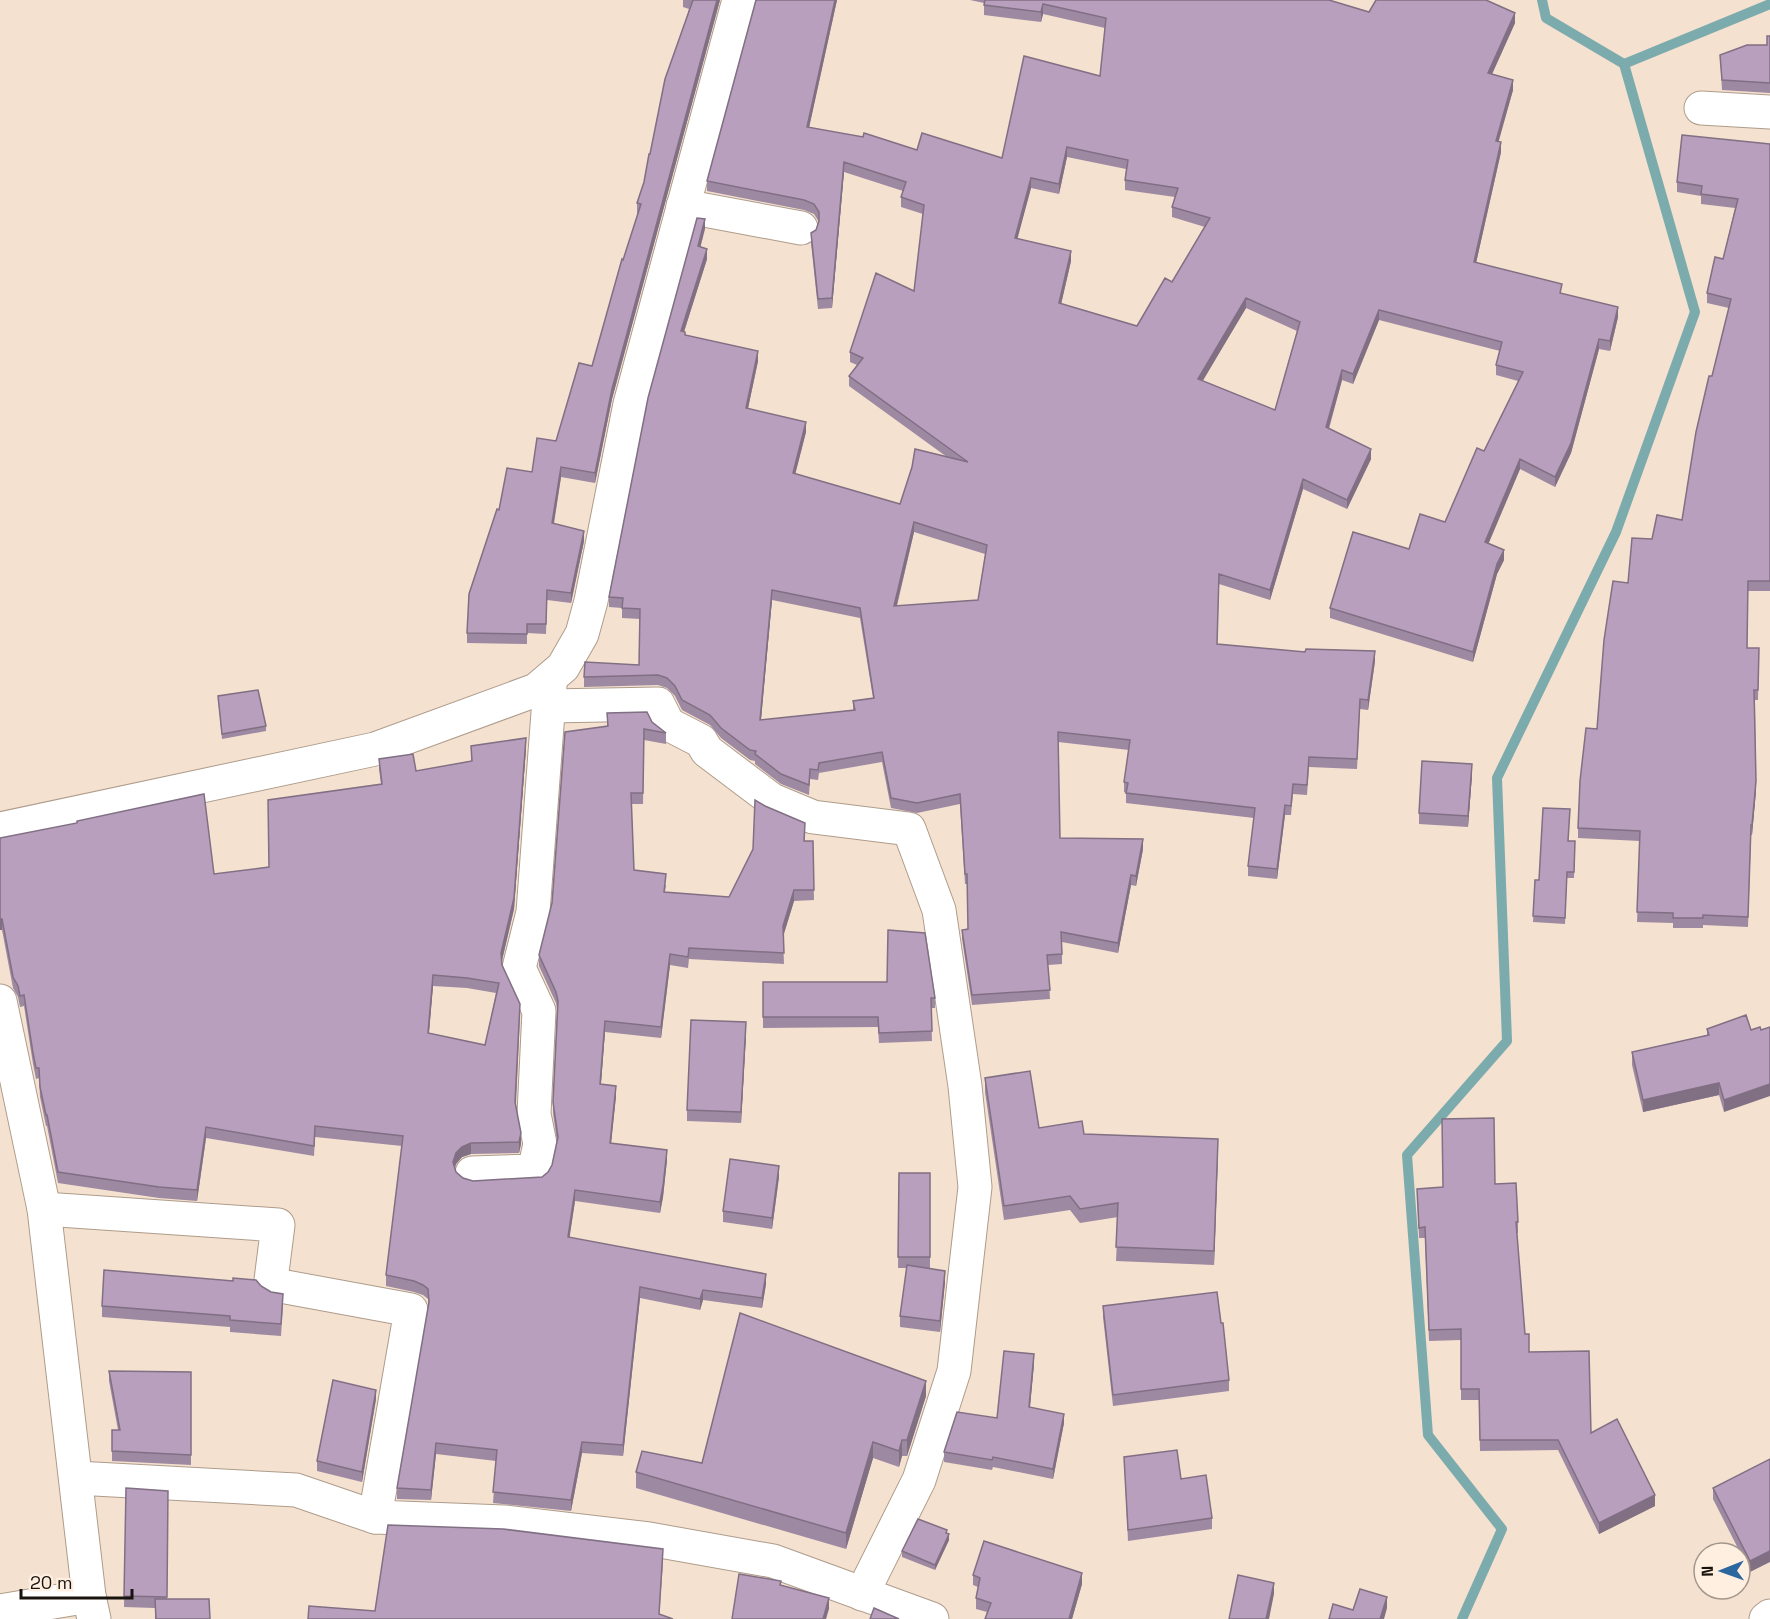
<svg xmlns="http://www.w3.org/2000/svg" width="1770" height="1619" font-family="'Space Grotesk',sans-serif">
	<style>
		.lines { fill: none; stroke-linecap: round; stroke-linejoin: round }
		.stream { stroke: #7cabae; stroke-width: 10 }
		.minor-casing { stroke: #ae9c8b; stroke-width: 35 }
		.minor { stroke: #fff; stroke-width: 33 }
		.wall { fill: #9e89a3; fill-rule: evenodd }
		.shaded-wall { fill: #816f84 }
		.building { fill: #b89fbd; stroke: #816f84; stroke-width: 1.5; fill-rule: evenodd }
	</style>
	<rect width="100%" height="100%" fill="#f5e1cf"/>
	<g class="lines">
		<g class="stream">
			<path d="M1624 64 1770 4"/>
			<path d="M1462 1619 1502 1529 1428 1435 1407 1155 1507 1041 1497 778 1616 532 1695 312 1624 64 1546 18 1542 0"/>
		</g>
		<g class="minor-casing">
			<g id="minor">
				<path d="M1701 108 1770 112"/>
				<path d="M683 206 801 228"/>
				<path d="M550 706 658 704 668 724 701 741 707 751 772 800 813 817 909 829 939 910 965 1086 975 1187 954 1371 919 1480 862 1594"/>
				<path d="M0 829 375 749 536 690 563 667 582 634 591 601 630 404 739 0"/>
				<path d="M0 1001 44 1209 89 1596 94 1619"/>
				<path d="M472 1173 534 1171 540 1144 534 1114 539 1011 519 968 533 912 550 686"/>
				<path d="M44 1209 278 1225 271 1280 275 1285 411 1310 375 1517 504 1522 649 1539 773 1561 932 1619"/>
				<path d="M76 1478 296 1490 375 1517"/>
				<path d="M0 1611 89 1596"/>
				<path d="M1766 1619 1770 1616"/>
			</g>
		</g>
		<use href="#minor" class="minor"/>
	</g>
	<g class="wall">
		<path d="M683 0H720L612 399 595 483 561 477 554 524 584 541 571 603 547 600 546 634 527 633V644L467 643V633L499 510 532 472 556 441 592 366 638 213H637V203L644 182 689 9 683 7Z"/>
		<path d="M756 0H837L809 127 917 150 1002 158 1100 76 1105 28 1043 14 1041 22 984 15V3L970 0H1329L1369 12 1515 23 1492 74 1513 90 1498 141 1501 152 1476 263 1562 294 1618 317 1610 351 1599 349 1571 453 1555 487 1520 469 1488 544 1504 560 1497 574 1473 662 1330 618V608L1445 522 1484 451 1518 381 1496 375V365L1500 351 1379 320 1353 384 1342 380 1329 429 1371 459 1347 509 1303 489 1270 600 1219 584 1217 644 1375 661 1368 710 1360 709 1357 769 1309 767 1307 795 1293 794 1291 815H1285L1277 879 1248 876V866L1254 818 1126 803V793L1124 792V782L1129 750 1058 742 1060 838 1143 849 1136 886 1131 885 1118 953 1062 942V964L1048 965 1050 999 972 1005 962 939V930L968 929 967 884H965L960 804 917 813 891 808 882 762 819 773 818 780 810 779 809 795 781 784 755 764V761L750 760 721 738 710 725 682 710 675 696 667 688 658 685 584 687V677L639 665 640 619 622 618V608L609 607V597L705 229 700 247 707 259 684 332 685 335 758 361 748 408 806 432 795 474 900 504 947 457 849 386V376L857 365 850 362V352L914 291 923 214 901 207V197L903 191 844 172 832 308 818 309 811 243V233L816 230 819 222 814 214 804 210 707 191V181ZM1067 157 1126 169 1125 180V190L1175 197 1172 207V217L1205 227 1172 282 1137 326 1061 304 1071 261 1017 238 1031 188 1059 194ZM1246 308 1297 331 1275 410 1202 381ZM914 532 985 554 978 600 897 606ZM772 600 860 618 873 698 853 701V710L761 720Z"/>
		<path d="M1770 36V93L1722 90 1720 55 1767 45Z"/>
		<path d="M1770 144V591H1748L1747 648H1759L1758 700H1755L1756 791 1752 835H1751L1748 927 1703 925V928H1673V923L1637 922 1640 841 1578 838V828L1597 729 1628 583 1652 539 1682 520 1712 376 1729 308 1707 303V293L1723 259 1735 208 1701 204V196L1677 192V182Z"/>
		<path d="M218 696 266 726V731L222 739Z"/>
		<path d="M607 713 652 722 666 733V744L644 740 643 804H631L634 870 666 885 665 892 729 897 805 834V841H813L814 900 794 901 783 936 784 964 689 959 688 968 670 965 661 1038 605 1032 601 1084 616 1096 611 1143 667 1160 663 1197 660 1213 575 1201 569 1238 766 1284 762 1308 703 1300 700 1310 640 1298 623 1456 582 1453 571 1511 493 1503 496 1461 436 1454 431 1500 397 1499V1488L429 1306 428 1299 423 1295 414 1292 386 1286V1275L402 1146 315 1137 314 1156 206 1138 197 1201 159 1198 58 1183 47 1126H46L40 1097 39 1078 36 1079 33 1064 24 1006 20 1007 18 997 13 988 2 930H0V838L214 874 269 867 381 784 379 769V759L416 771 471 761V746L526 748 514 909 502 961V965L520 1015 516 1105 521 1144 519 1153 471 1154 462 1157 456 1164 455 1168 456 1172 463 1178 473 1181 542 1177 548 1172 552 1165 557 1142 553 1113 557 1009 556 1003 539 966V955L607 726ZM433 986 467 988 496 993 485 1045 429 1033Z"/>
		<path d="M1472 775 1468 827 1419 824V813Z"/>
		<path d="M1569 841H1575L1574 878H1567L1565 924 1533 922 1535 880H1539Z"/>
		<path d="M763 982 935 998V1008H931L932 1041 879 1043 878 1027 763 1028Z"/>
		<path d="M1746 1015 1724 1112 1719 1095 1643 1112 1632 1065V1052L1707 1035V1029Z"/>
		<path d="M746 1034 741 1123 687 1121V1110Z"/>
		<path d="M985 1078 1039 1128 1218 1153 1214 1265 1116 1261 1118 1217 1080 1223 1070 1210 1004 1220 985 1092Z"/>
		<path d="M899 1173H930V1268L945 1282 940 1332 900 1327V1316L907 1268H898Z"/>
		<path d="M779 1177 772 1229 723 1222V1211Z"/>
		<path d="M1495 1184 1518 1222V1233H1517L1525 1334 1529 1352 1591 1433 1655 1506 1599 1534 1558 1450 1480 1451 1479 1400H1461V1340L1429 1341 1425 1238H1419L1417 1189Z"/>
		<path d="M102 1306H283L281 1336 230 1332V1327L102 1317Z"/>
		<path d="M1103 1306 1229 1380V1391L1113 1406 1103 1317Z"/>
		<path d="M1034 1364 1030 1407 1064 1423 1053 1479 993 1467 992 1470 944 1462V1452L997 1418Z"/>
		<path d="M109 1371 191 1372V1465L112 1461V1430H118L109 1381Z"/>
		<path d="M926 1396 907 1456H902L899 1467 873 1458 846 1549 636 1488V1472L702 1463Z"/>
		<path d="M376 1399 362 1482 317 1471V1461Z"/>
		<path d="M1124 1457 1181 1479 1212 1518V1529L1128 1541Z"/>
		<path d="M1770 1459 1750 1572 1713 1499V1488Z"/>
		<path d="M126 1488 168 1491 167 1599 210 1619H155V1608L124 1607Z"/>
		<path d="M949 1540 935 1570 902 1557V1551Z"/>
		<path d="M973 1575 1082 1584 1072 1619H985L987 1612 976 1609V1598L978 1587 973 1585Z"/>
	</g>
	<g class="shaded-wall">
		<path d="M717 0H720L612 399 595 483V473L612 389Z"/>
		<path d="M835 0H837L807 137V127Z"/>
		<path d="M1043 4V14L1041 22V12Z"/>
		<path d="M1515 13V23L1488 83V73Z"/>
		<path d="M1513 80V90L1496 151V141Z"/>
		<path d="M1501 142V152L1474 272V262Z"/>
		<path d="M1067 147V157L1059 194V184Z"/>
		<path d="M844 162V172L832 308V298Z"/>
		<path d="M1031 178V188L1015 248V238Z"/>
		<path d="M705 219V229L698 256V246Z"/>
		<path d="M707 249V259L681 341V331Z"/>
		<path d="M1071 251V261L1059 313V303Z"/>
		<path d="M1246 298V308L1198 389V379Z"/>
		<path d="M1618 307V317L1610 351V341Z"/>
		<path d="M1379 310V320L1353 384V374Z"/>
		<path d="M1599 339V349L1571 453 1555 487V477Z"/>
		<path d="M758 351V361L746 418V408Z"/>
		<path d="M1342 370V380L1326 437V427Z"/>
		<path d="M806 422V432L793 483V473Z"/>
		<path d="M1371 449V459L1347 509V500Z"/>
		<path d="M1520 459V469L1485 552V542Z"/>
		<path d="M561 467V477L552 533V523Z"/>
		<path d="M1303 479V489L1270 600V590Z"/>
		<path d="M914 522V532L894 616V606Z"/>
		<path d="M584 531V541L571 603V593Z"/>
		<path d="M1504 550V560L1497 574 1473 662V652L1497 564Z"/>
		<path d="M772 590V600L760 730V720Z"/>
		<path d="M1375 651V661L1368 710V700Z"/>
		<path d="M526 738V748L514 909 501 964V953Z"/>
		<path d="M1472 764V775L1468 827V816Z"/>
		<path d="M1756 781V791L1752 835V825Z"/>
		<path d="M1285 805V815L1277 879V869Z"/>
		<path d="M1143 839V849L1136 886V876Z"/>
		<path d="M1131 875V885L1118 953V943Z"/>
		<path d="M794 890V901L783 937V926Z"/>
		<rect x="0" y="919" width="2" height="11"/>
		<path d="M670 954V965L661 1038V1027Z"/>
		<path d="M433 975V986L428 1044V1033Z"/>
		<path d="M605 1021V1032L600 1095V1084Z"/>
		<path d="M746 1022V1034L741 1123V1112Z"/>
		<path d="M1719 1083V1095L1643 1112V1100Z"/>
		<path d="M1770 1084V1096L1724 1112V1100Z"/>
		<path d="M616 1086V1096L610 1154V1143Z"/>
		<path d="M206 1127V1138L197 1201V1190Z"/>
		<path d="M521 1133V1144L519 1153V1142Z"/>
		<path d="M1218 1139V1153L1214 1265V1251Z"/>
		<path d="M471 1143V1154L462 1157 456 1164 453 1173V1162L456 1153 462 1147Z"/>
		<path d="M667 1150V1160L663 1197 660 1213V1202Z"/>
		<path d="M779 1166V1177L772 1229V1218Z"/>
		<path d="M575 1190V1201L568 1248V1237Z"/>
		<path d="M945 1271V1282L940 1332V1321Z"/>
		<path d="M766 1274V1284L762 1308V1298Z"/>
		<path d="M640 1287V1298L623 1456V1445Z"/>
		<path d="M703 1290V1300L700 1310V1299Z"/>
		<path d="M1034 1354V1364L1029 1417V1407Z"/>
		<path d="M926 1381V1396L907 1456V1440Z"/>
		<path d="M376 1390V1399L362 1482V1472Z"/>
		<path d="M1064 1414V1423L1053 1479V1469Z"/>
		<path d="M902 1440V1456L899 1467V1451Z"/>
		<path d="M582 1442V1453L571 1511V1500Z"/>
		<path d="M873 1442V1458L846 1549V1533Z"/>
		<path d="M436 1443V1454L431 1500V1490Z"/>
		<path d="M1655 1495V1506L1599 1534V1523Z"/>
		<path d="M949 1534V1540L935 1570V1565Z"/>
		<path d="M663 1549V1561L659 1619Z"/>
		<path d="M1770 1551V1562L1750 1572V1561Z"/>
		<path d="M1082 1573V1584L1072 1619H1069Z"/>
		<path d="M1274 1583V1594L1269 1619H1266Z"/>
		<path d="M1387 1597V1608L1384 1619H1380Z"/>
		<path d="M829 1598V1609L826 1619H823Z"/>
	</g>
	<g class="building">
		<path d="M693 0H717L612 389 595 473 561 467 552 523 584 531 571 593 547 590 546 624H527V634L467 633 469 594 497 509 499 510 507 468 532 472 537 438 556 441 579 363 592 366 622 259 623 260 641 204 637 203 644 182 649 154H650L665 79Z"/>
		<path d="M756 0H835L807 127 863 137 864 133 917 150 922 133 1002 158 1024 56 1100 76 1106 18 1043 4 1041 12 984 5 985 0H1329L1369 12 1376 0H1486L1515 13 1488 73 1513 80 1496 141 1501 142 1474 262 1562 284 1560 293 1618 307 1610 341 1599 339 1571 443 1555 477 1520 459 1485 542 1504 550 1497 564 1473 652 1330 608 1353 532 1409 549 1420 514 1445 522 1477 448 1484 451 1523 372 1496 365 1502 342 1379 310 1353 374 1342 370 1326 427 1371 449 1347 500 1303 479 1270 590 1219 574 1217 644 1305 652 1306 649 1375 651 1368 700 1360 699 1357 759 1309 757 1307 785 1293 784 1291 806 1285 805 1277 869 1248 866 1255 808 1126 793 1128 783 1124 782 1130 740 1058 732 1060 838 1143 839 1136 876 1131 875 1118 943 1061 932 1062 954 1047 955 1050 990 972 995 962 930 968 929 967 874H965L960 794 917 803 891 798 882 752 819 763 818 770 810 769 809 785 781 774 755 754 756 751 750 750 721 728 710 715 682 700 675 686 667 678 658 675 584 677 585 662 639 665 640 609 622 608 623 598 609 597 648 398 697 218 705 219 698 246 707 249 681 331 685 332V335L758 351 746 408 806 422 793 473 900 504 912 467 915 449 968 462 849 376 863 358 850 352 876 273 914 291 924 205 901 197 906 182 844 162 832 298 818 299 811 233 816 230 819 221V212L814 204 804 200 707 181ZM1067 147 1128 160 1125 180 1178 188 1172 207 1210 218 1172 282 1165 278 1137 326 1059 303 1071 251 1015 238 1031 178 1059 184ZM1246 298 1300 322 1275 410 1198 379ZM914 522 987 545 978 600 894 606ZM772 590 860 608 874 698 853 701 855 710 760 720Z"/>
		<path d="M1767 36H1770V83L1722 80 1720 55 1747 45H1767Z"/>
		<path d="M1682 135 1770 144V581H1748L1747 648H1759L1758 690H1754L1756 781 1752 825H1751L1748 917 1703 915V918H1673V913L1637 912 1640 831 1578 828 1580 781 1586 728 1597 729 1604 640 1613 581 1628 583 1632 538 1652 539 1657 515 1682 520 1696 432 1709 376H1712L1731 299 1707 293 1715 257 1723 259 1738 199 1701 194 1702 186 1677 182Z"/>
		<path d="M258 690 266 726 222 734 218 696Z"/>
		<path d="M647 712 652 722 666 733 644 729 643 793H631L634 870 666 874 664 892 729 897 753 849 755 800 765 806 805 823 804 841H813L814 890H794L783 926 784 953 689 948 688 957 670 954 661 1027 605 1021 600 1084 616 1086 610 1143 667 1150 663 1186 660 1202 575 1190 568 1237 766 1274 762 1298 703 1290 700 1299 640 1287 623 1445 582 1442 571 1500 493 1492 497 1450 436 1443 431 1490 397 1488 429 1302 428 1289 423 1285 414 1281 386 1275 403 1136 315 1126 314 1146 206 1127 197 1190 159 1187 58 1172 47 1115H46L40 1087 39 1068H36L33 1053 24 995 20 996 18 986 13 977 2 919H0V838L77 823V821L204 794 214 874 269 867 268 800 382 784 379 759 413 754 416 771 472 761 471 746 526 738 514 898 501 953 502 965 520 1004 515 1102 521 1133 519 1142 471 1143 462 1147 456 1153 453 1162 456 1172 463 1178 473 1181 542 1177 548 1172 552 1165 558 1137 553 1102 558 1001 556 992 539 955 552 903 565 732 608 726 607 713ZM433 975 467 978 499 983 485 1045 428 1033Z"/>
		<path d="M1422 761 1472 764 1468 816 1419 813Z"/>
		<path d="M1543 808 1570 809 1568 841H1575L1574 872H1567L1565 918 1533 916 1535 880H1539Z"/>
		<path d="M888 930 925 933 935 998H931L932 1031 879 1033 878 1017H763V982H887Z"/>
		<path d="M1746 1015 1751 1030 1760 1027 1761 1030 1770 1027V1084L1724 1100 1719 1083 1643 1100 1632 1052 1709 1035 1707 1029Z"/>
		<path d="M691 1020 746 1022 741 1112 687 1110Z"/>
		<path d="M1030 1071 1039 1128 1082 1121 1084 1134 1218 1139 1214 1251 1116 1247 1118 1203 1080 1209 1070 1196 1004 1206 985 1078Z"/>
		<path d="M1494 1118 1495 1184 1516 1183 1518 1222H1516L1525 1334H1529V1352L1589 1351 1591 1433 1617 1419 1655 1495 1599 1523 1558 1440H1480L1479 1389H1461V1329L1429 1330 1425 1227 1419 1228 1417 1189 1443 1187 1442 1119Z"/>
		<path d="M730 1159 779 1166 772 1218 723 1211Z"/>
		<path d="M899 1173H930V1257H898Z"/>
		<path d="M907 1265 945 1271 940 1321 900 1316Z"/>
		<path d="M104 1270 233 1281V1278L256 1280 261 1286 271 1292 283 1294 281 1324 230 1320V1316L102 1306Z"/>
		<path d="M1217 1292 1221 1323H1223L1229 1380 1113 1395 1103 1306Z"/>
		<path d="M740 1313 926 1381 907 1440H902L899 1451 873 1442 846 1533 636 1472 642 1451 702 1463Z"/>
		<path d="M1004 1351 1034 1354 1029 1407 1064 1414 1053 1469 993 1457 992 1460 944 1452 957 1412 997 1418Z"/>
		<path d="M109 1371 191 1372V1455L112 1451V1430H120Z"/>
		<path d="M333 1380 376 1390 362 1472 317 1461Z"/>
		<path d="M1177 1450 1181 1479 1206 1475 1212 1518 1128 1530 1124 1457Z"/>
		<path d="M1770 1459V1551L1750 1561 1713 1488Z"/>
		<path d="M126 1488 168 1491 167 1597 124 1596Z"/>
		<path d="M918 1519 947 1530 946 1533 949 1534 935 1565 902 1551Z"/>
		<path d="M388 1525 503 1529 663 1549 659 1614 673 1619H308L309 1606 375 1611Z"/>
		<path d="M984 1541 1082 1573 1069 1619H985L991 1603 976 1598 980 1578 973 1575Z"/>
		<path d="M739 1574 781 1581 780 1585 829 1598 823 1619H732Z"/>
		<path d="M1238 1575 1274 1583 1266 1619H1229Z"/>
		<path d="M1360 1589 1387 1597 1380 1619H1329L1333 1604 1353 1610Z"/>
		<path d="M155 1599H209L210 1619H156Z"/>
		<path d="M874 1608 899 1619H870Z"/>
	</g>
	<g transform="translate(1722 1571) rotate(269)"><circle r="28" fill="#ffefe1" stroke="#a3978c" stroke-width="1.5"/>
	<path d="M0-4.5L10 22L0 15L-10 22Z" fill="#2b669e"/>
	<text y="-9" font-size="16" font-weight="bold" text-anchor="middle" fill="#19130d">N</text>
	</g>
	<path d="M21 1589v9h111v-9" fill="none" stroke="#19130d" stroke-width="3"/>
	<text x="30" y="1589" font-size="18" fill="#19130d" stroke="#ffefe1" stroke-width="4.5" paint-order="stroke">20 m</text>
</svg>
